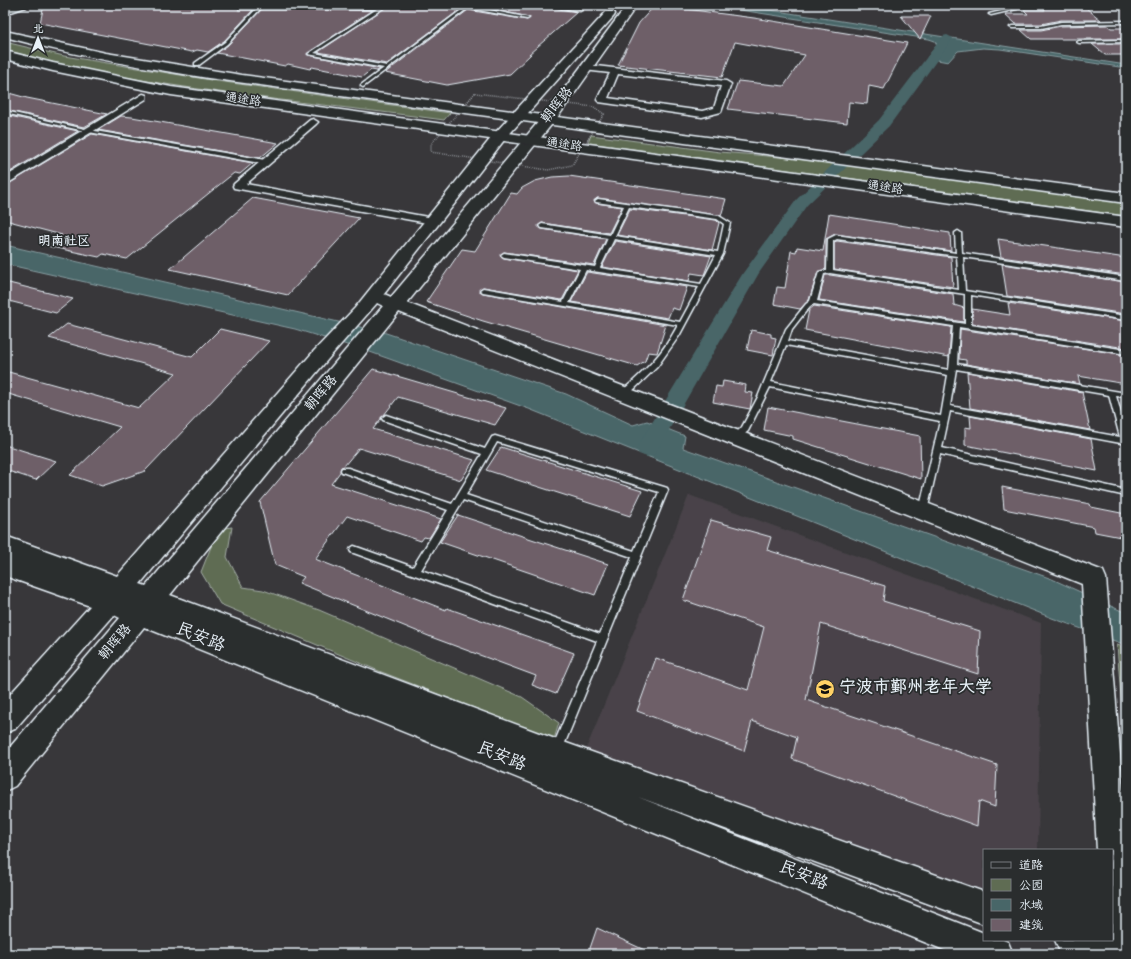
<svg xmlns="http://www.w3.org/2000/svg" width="1131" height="959" font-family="'Gochi Hand','LXGW WenKai TC',sans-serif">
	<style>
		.built { fill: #484348 }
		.green { fill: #5f6c53; stroke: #a4aea6 }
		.water { fill: #486668; stroke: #889ea2 }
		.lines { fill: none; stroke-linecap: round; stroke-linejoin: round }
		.canal { fill: #486668; fill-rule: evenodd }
		.building { fill: #6e5e68; stroke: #e8f1f8 }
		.lane-casing { stroke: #e8f1f8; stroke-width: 3 }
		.street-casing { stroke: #e8f1f8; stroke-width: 3 }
		.secondary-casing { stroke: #e8f1f8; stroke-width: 3 }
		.primary-casing { stroke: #e8f1f8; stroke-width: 3 }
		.path { stroke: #e8f1f8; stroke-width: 1.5; stroke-dasharray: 0.5 1.5; stroke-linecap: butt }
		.lane { fill: #2a2d2e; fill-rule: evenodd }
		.street { fill: #2a2d2e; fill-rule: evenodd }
		.secondary { fill: #2a2d2e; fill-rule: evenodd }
		.primary { fill: #2a2d2e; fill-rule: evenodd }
		.labels { text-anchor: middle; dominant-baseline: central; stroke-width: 3.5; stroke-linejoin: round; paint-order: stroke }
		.far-street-label { font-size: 12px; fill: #e8f1f8; stroke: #2a2d2e }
		.far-quarter-label { font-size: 13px; font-weight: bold; fill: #e8f1f8; stroke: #2a2d2e }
		.street-label { font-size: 14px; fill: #e8f1f8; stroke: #2a2d2e }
		.near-street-label { font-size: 17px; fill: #e8f1f8; stroke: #2a2d2e }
		.near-poi-label { font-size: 17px; font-weight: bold; fill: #e8f1f8; stroke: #2a2d2e; text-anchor: start }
	</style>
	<rect width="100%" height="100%" fill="#38373a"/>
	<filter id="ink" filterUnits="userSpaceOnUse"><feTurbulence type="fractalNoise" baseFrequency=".025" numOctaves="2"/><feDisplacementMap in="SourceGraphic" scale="8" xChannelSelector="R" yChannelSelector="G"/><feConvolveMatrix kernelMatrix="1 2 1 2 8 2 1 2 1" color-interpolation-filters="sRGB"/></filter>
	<g filter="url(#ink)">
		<path class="built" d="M689 495 1041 623 1038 850H984V890L584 754Z"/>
		<g class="green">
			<path d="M5 42 64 56 217 81 450 113 444 120C297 100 148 90 5 50Z"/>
			<path d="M591 135 720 152 791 158 1126 203V216L588 143Z"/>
			<path d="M232 527 227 557 243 587 263 590 319 610 522 697 559 723 554 739 379 671 220 604 201 572 218 529Z"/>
			<path d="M1117 645 1126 648V762Z"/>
		</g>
		<g class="water">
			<path d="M707 5H735L783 12 1126 65V68L1000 49 983 48 958 51 948 62 927 58 937 45 935 41 929 39Z"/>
			<path d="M5 245 386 333 566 394 633 425 647 421 685 436 683 448 1052 579 1126 613V645L1052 618 529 409 370 352 295 329 5 264Z"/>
		</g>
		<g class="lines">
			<path class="canal" d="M947 35 953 38 889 126 807 205 759 273 655 454 647 457 639 454 636 449 743 273 797 199 879 120 943 36Z"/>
		</g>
		<g class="building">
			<path d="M44 5H242L238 10H253L224 41 208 52 197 50 192 52 40 23Z"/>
			<path d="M389 5H453L461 9 387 64 318 52Z"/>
			<path d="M473 5H533L577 12 529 54H531L510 74 447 85 385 73 468 10 527 20 530 18 529 17Z"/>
			<path d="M655 5 754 18 907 43 884 89 869 86 867 104 849 102 847 123 728 109 738 81 784 86 805 55 735 42 722 77 618 65 639 23Z"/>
			<path d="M1043 7 1086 8 1101 20H1061L1041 24H1016L1005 14H1028L1024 10H1045Z"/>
			<path d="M261 10H372L307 54 308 55 380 69 377 71 371 70 362 77 312 67 310 69 288 64 285 66 217 53 228 45Z"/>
			<path d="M901 16H931L920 39Z"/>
			<path d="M1107 25 1111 28H1126V39H1031L1021 30H1041L1061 26Z"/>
			<path d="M1092 44H1126V55H1105Z"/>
			<path d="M5 92 27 98 107 114 84 127 5 110Z"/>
			<path d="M5 115 78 131 5 175Z"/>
			<path d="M121 116 132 117 278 143 260 158 98 130Z"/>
			<path d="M92 134 253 163 240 174 234 173 127 259 103 254 99 257 47 246 62 235 5 220V186Z"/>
			<path d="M569 176 726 199 721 216 597 198 594 201 596 203 622 207 609 233 542 223 538 226 542 229 606 239 594 265 504 252 500 255 504 258 578 270 562 300 483 287 479 290 483 293 666 325 657 353 648 352 645 361 637 366 483 321 426 302 462 249 475 251 511 193 517 194 522 188 535 181 552 177Z"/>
			<path d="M253 198 359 218 288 295 170 269Z"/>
			<path d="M630 209 716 220 719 223 712 250 617 235Z"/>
			<path d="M829 214 950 233 951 251 835 234 826 239V269L818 272 809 300 800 309 774 304 777 287 785 288 791 251 796 252 797 247 823 251Z"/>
			<path d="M998 239 1126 258V275L1001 257Z"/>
			<path d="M615 241 711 256 704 275 691 273 689 281 602 267Z"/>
			<path d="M837 241 951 257 953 287 834 269V242Z"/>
			<path d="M1002 264 1126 282V314L1007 296Z"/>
			<path d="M587 272 687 287 679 310 672 308 668 318 571 302Z"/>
			<path d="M825 275H830L953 294 954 305 964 308V322L819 300Z"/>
			<path d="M5 282 73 299 56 313 5 300Z"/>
			<path d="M1008 303 1126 321V348L972 324V309L1010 315Z"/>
			<path d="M814 306 951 327 949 357 805 330 809 310Z"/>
			<path d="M67 324 192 357 220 329 269 341 145 471 102 486 70 475 120 427 5 393V371L139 408 176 373 49 338Z"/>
			<path d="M960 329 1126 355V384L1078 376 1080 384 966 364V360L959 359Z"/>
			<path d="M751 330 771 334V337L776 338 773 355 747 350Z"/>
			<path d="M373 369 506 408 495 425 398 397 373 429 474 460 461 480 359 448 344 466 341 467 340 472 331 484 441 519 429 538 424 537 421 541 347 516 315 559 446 610 447 608 574 653 556 694 532 685 536 676 431 637 299 583 304 577 275 565 260 502Z"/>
			<path d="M967 372 1082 392 1090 430 970 408Z"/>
			<path d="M723 381 746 385 745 392 753 393 750 409 713 402 716 386 722 387Z"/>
			<path d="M768 407 920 436 921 479 793 439V436L764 430Z"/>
			<path d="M970 416 1091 439 1097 471 965 445V427L971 428Z"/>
			<path d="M5 445 56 461 36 480 5 470Z"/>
			<path d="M501 447 642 491 630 516 486 470Z"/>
			<path d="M1002 487 1090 504 1091 507 1126 514V538L1095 532 1094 527 1004 509Z"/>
			<path d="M458 515 608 564 595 595 440 542Z"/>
			<path d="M711 520 771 537 767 550 885 586 883 601 980 631 978 674 821 624 806 700 997 765 995 807 979 801 977 826 792 759 797 737 752 721 744 751 637 711 656 658 748 690 764 627 683 600Z"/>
			<path d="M597 928 653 954H588Z"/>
		</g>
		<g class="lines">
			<g class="lane-casing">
				<g id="lane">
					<path d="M260 5H264L227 44 199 65H195V63L225 42Z"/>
					<path d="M315 5 381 7 383 5H388L314 53 387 66 464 8 454 5H472L470 6 529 18 527 19 468 8 363 87 361 86V85L384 68 308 54 377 9 317 8 315 7Z"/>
					<path d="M548 5H557L582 10 580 11Z"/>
					<path d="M1026 5H1033L991 15 989 14Z"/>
					<path d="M1114 5H1126V7Z"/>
					<path d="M1126 21V23L1061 24 1041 28H1012L1010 27 1012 26H1041L1061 22Z"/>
					<path d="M1126 40V42L1079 43 1077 42 1079 41Z"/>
					<path d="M5 111 89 130 265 160 268 162 265 164 89 132 5 113Z"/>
					<path d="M598 199 719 216 730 223 723 254 679 336 657 367 627 396H621L620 394 621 392C645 371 663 354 678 325L483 292 480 290 483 288 563 302 580 269 504 257 501 255 504 253 595 267 608 238 542 228 539 226 542 224 610 235 624 206 596 202 595 201ZM629 207 717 219 724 224 718 252 615 236ZM614 239 716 255 701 284 600 268ZM586 270 699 287 680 322 569 303Z"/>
					<path d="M958 231 961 233 962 253 1126 277V281L963 257 965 291 1126 316V320L971 295V325L1126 350V354L959 327 957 364 1126 393V397L1116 396 1126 431V444L950 411 942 448 1126 490V496L940 454 927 511 926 513H920L919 511 940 421 770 387 748 431 738 440H732L731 438 742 427 758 397 786 329 806 304 810 301 819 272 827 270 828 239 836 235 956 253 955 233ZM837 239 957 256 959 290 833 270V241ZM830 273 965 294V324L817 301 824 274ZM814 304 953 326 949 370 788 341 792 329 810 306ZM786 345 948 375 941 416 771 382ZM956 369 1109 395 1120 437 950 406Z"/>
					<path d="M386 415 485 449 492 437 495 436 664 487 667 488 668 490 560 755 556 756 552 755 551 751 597 641 351 552 350 550 351 548 354 546 413 567 448 510 342 472 341 470 342 468H348L452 504 482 454 383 420 382 418ZM497 442 659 492 634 551 466 495ZM463 500 632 557 600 634 421 570Z"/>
				</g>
			</g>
			<g class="street-casing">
				<g id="street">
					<path d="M587 65 726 81 731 84 721 112 702 117 599 102 597 100 610 73 584 70V66ZM618 74 721 86 714 108 702 111 608 98Z"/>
					<path d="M143 94 146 95V99L5 185V177Z"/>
					<path d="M313 119 318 122 316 124 246 184 433 218 437 219 439 221 437 223 433 224 234 188 233 186 234 184 310 120Z"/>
				</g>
			</g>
			<g class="secondary-casing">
				<g id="secondary">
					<path d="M12 5H27L26 7 5 14V7Z"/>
					<path d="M627 5H637L560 114 407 303 1103 571 1106 578 1126 830V954H1066L1060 952 1055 940H1112V850H1097L1082 584 399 312 170 595 555 739 984 892V924L638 797 984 933V940H1003L1008 942 1013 954H954L144 627 15 786 5 791V753L120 618 114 615 15 729 5 733V700L90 606 5 576V556L14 559 5 556V536L117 576 314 351 355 308 495 133 606 12H614L615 14 614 16 505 139 384 294 391 297 550 108ZM377 303 383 306 146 586 140 584 328 359Z"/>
				</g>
			</g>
			<g class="primary-casing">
				<g id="primary">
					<path d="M5 31 106 53 242 75 1126 193V203L208 78C140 67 72 55 5 37Z"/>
					<path d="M5 51 53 63 171 87 1126 217V227L171 95 53 71 5 59Z"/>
				</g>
			</g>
			<path class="path" d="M475 93 594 107 604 114 572 165 548 170 431 152V144Z"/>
			<use href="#lane" class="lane"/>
			<use href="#street" class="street"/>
			<use href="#secondary" class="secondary"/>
			<use href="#primary" class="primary"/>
		</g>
	</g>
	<defs>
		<g id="university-disc" transform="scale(1)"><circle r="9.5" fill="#ffd166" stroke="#2a2d2e"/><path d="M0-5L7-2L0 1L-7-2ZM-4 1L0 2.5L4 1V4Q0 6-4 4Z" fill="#111"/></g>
	</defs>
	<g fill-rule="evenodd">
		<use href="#university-disc" x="825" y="689"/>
	</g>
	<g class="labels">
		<g class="far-street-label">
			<text transform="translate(243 101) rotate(8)">通途路</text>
			<text transform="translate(564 146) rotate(8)">通途路</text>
			<text transform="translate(885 189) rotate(8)">通途路</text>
		</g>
		<g class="far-quarter-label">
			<text x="64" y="242">明南社区</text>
		</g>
		<g class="street-label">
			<text transform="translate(558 106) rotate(-52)">朝晖路</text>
			<text transform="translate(322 394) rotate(-50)">朝晖路</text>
			<text transform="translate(116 643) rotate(-50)">朝晖路</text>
		</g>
		<g class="near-street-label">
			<text transform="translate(200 639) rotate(22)">民安路</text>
			<text transform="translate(501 758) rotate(22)">民安路</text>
			<text transform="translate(803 877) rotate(22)">民安路</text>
		</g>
		<g class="near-poi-label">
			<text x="839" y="689">宁波市鄞州老年大学</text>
		</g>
	</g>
	<rect width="1131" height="959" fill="none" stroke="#2a2d2e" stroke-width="20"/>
	<rect x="10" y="10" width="1111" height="939" fill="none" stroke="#e8f1f8" stroke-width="1.5" filter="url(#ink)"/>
	<rect x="983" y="849" width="130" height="92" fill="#2a2d2e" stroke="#767b7f"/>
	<rect x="991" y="862" width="20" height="6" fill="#2a2d2e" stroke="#767b7f"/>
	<text x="1019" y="869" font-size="12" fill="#e8f1f8">道路</text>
	<rect x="991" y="879" width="20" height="12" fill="#5f6c53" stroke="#767b7f"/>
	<text x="1019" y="889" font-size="12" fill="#e8f1f8">公园</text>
	<rect x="991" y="899" width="20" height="12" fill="#486668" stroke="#767b7f"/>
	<text x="1019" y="909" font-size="12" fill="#e8f1f8">水域</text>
	<rect x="991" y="919" width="20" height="12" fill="#6e5e68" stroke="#767b7f"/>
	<text x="1019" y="929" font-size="12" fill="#e8f1f8">建筑</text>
	<g transform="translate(38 38)" stroke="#2a2d2e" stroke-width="3" paint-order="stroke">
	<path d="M0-3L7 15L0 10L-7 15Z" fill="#e8f1f8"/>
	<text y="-6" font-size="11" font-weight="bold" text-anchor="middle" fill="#e8f1f8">北</text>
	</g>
</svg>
